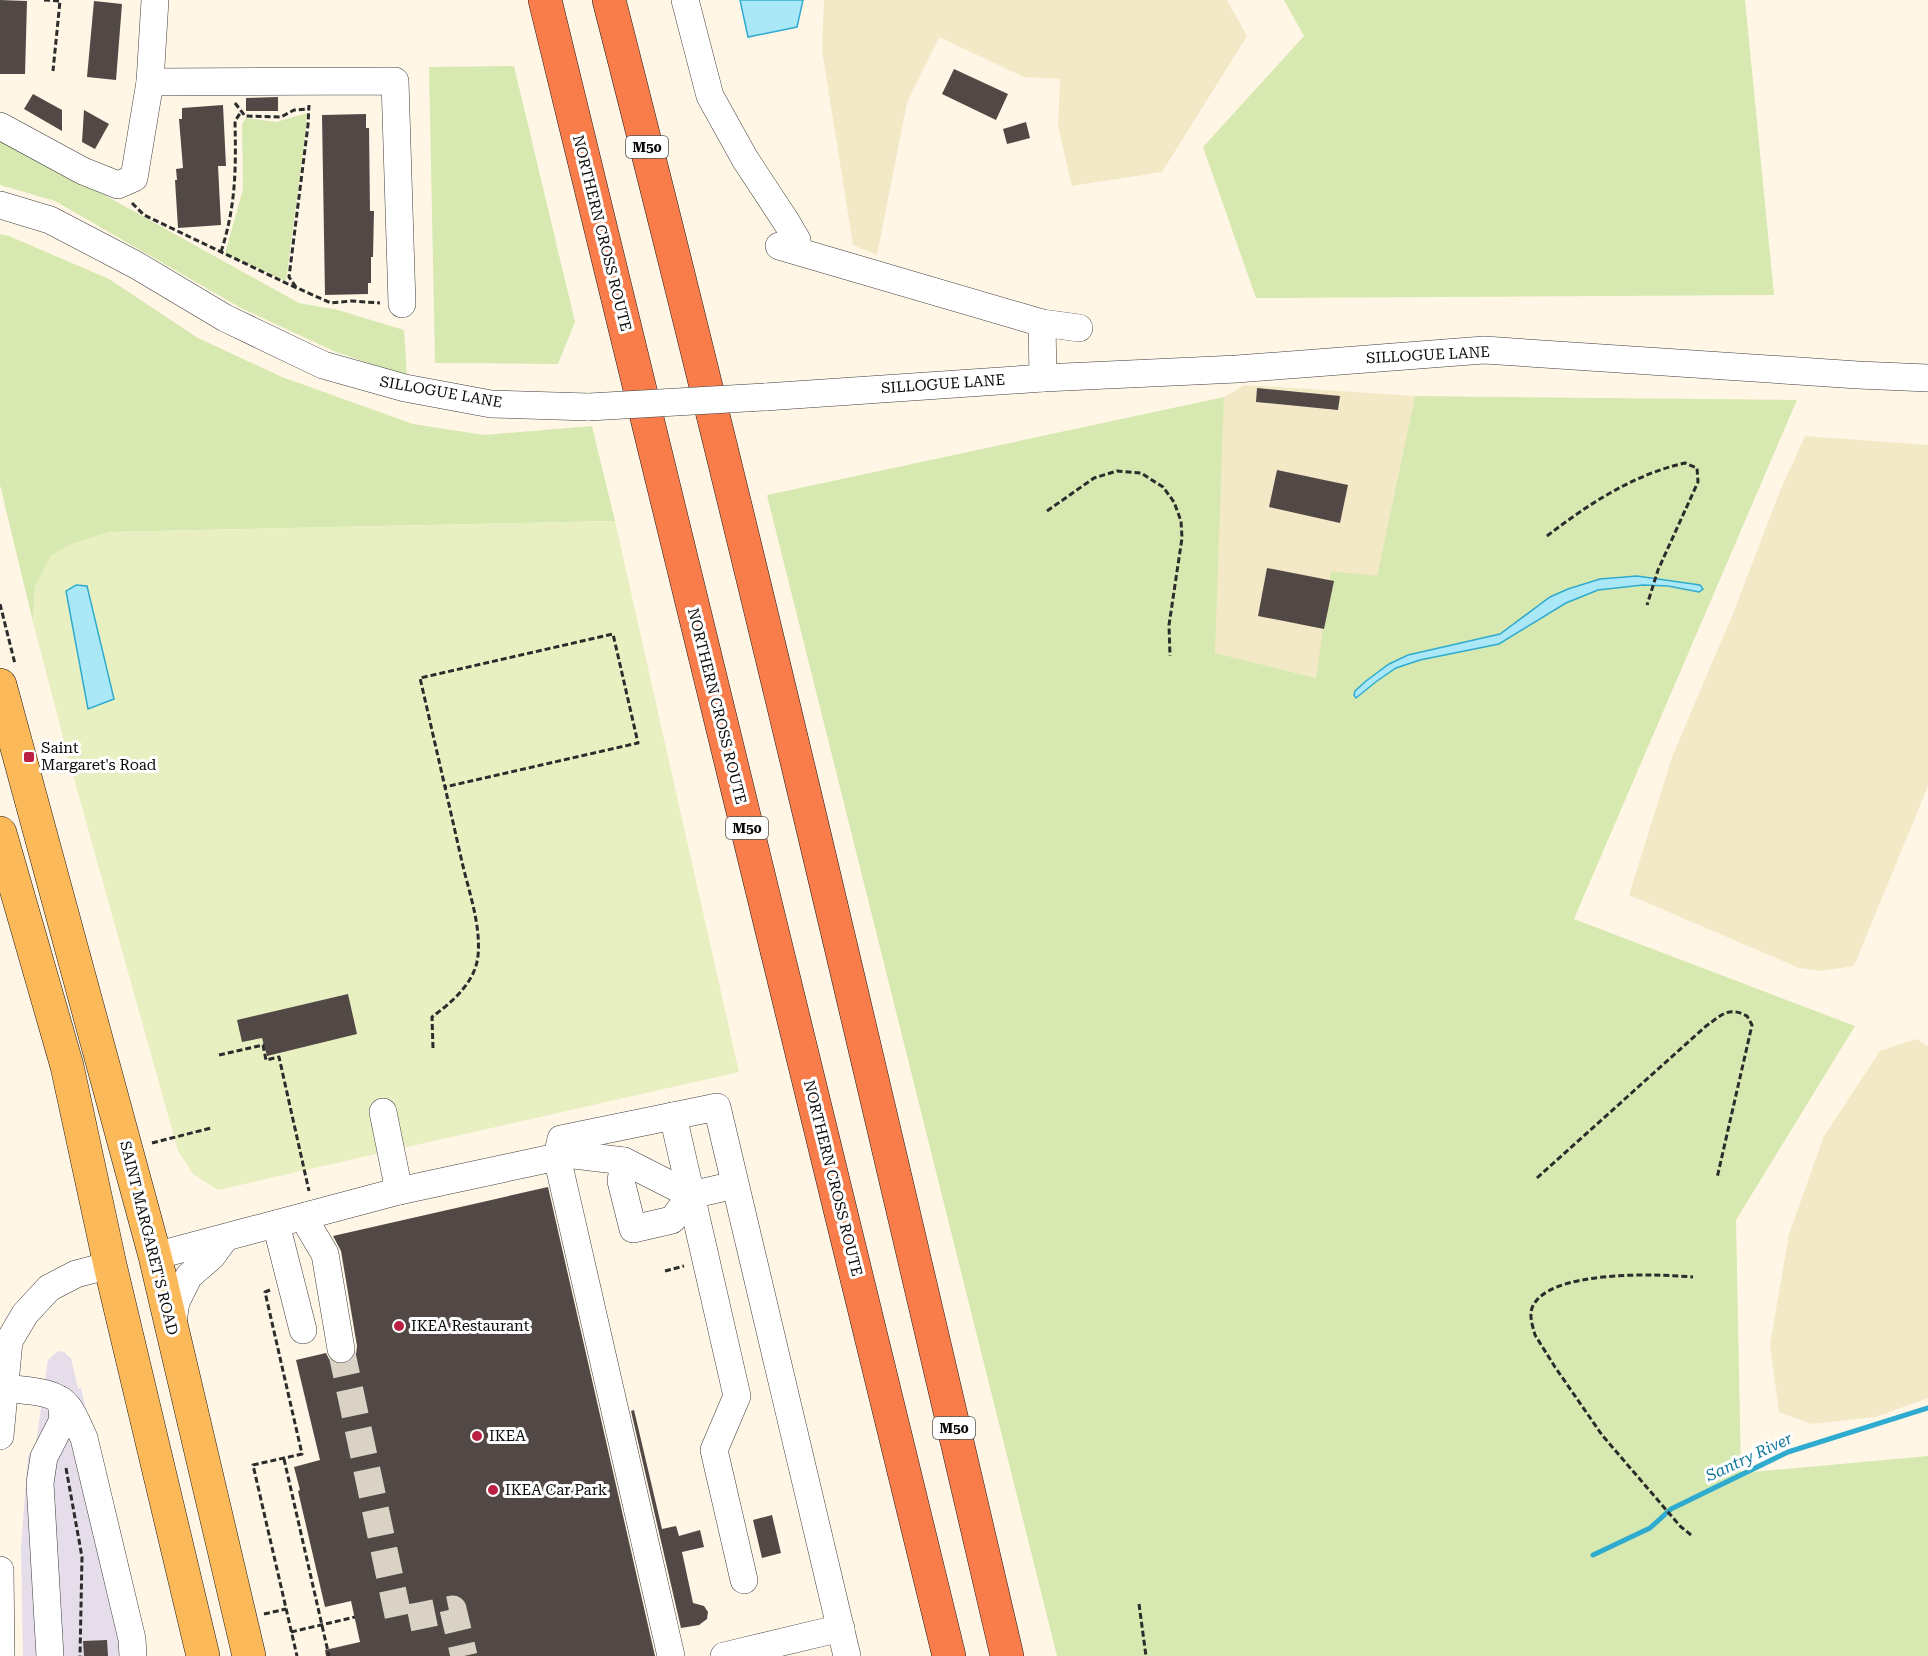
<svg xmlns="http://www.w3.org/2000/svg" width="1928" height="1656" font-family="'Roboto Serif',serif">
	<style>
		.industrial { fill: #e6ddea }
		.farmland { fill: #f4e9c7 }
		.green { fill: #d7e9b0 }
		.pitch { fill: #e8f0c2 }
		.water { fill: #aae7f7; stroke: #30abd0; stroke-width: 1.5 }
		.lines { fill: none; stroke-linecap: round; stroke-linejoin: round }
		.stream { stroke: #30abd0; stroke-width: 5 }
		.building { fill: #524946 }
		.minor-tunnel { stroke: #dad3c5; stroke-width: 27; stroke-dasharray: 27 14; stroke-linecap: butt }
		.minor-casing { stroke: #3d3d3d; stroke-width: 28 }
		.major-casing { stroke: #1b1b1b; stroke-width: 34 }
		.highway-casing { stroke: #1b1b1b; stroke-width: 34 }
		.path { stroke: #2c2c2c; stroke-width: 3; stroke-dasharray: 6 3; stroke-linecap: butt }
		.minor { stroke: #fff; stroke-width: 27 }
		.major { stroke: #fcb959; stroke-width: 33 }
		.highway { stroke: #f87d4b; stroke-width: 33 }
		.minor-bridge-casing { stroke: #3d3d3d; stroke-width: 28; stroke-linecap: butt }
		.minor-bridge { stroke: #fff; stroke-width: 27 }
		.poi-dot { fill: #bb2042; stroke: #fff; stroke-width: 2 }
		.labels { text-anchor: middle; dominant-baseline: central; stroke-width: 6; stroke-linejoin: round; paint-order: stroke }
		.shield { fill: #fff; stroke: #545454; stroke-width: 1.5 }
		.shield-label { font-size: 14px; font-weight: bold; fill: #0a0a0a }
		.street-label { font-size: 15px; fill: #0a0a0a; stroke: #fff }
		.poi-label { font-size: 15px; fill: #0a0a0a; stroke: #fff; text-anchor: start }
		.water-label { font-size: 16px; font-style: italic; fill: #12779c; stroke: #fff }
	</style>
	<rect width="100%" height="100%" fill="#fff6e6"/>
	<path class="industrial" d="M58 1351 64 1352 71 1358 78 1388H81L145 1656H23L21 1547 28 1456 36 1443 48 1360Z"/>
	<g class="farmland">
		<path d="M824 0H1227L1247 36 1162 172 1072 186 1058 126 1060 79 1024 77 939 37 907 103 877 255 853 245 822 50Z"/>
		<path d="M1245 385 1415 396 1377 577 1331 572 1317 678 1214 653 1224 397Z"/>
		<path d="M1805 436 1928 445V786L1854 966 1821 971 1799 968 1629 895 1672 757 1732 616 1780 491Z"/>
		<path d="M1916 1039 1928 1046V1398L1876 1417 1811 1424 1779 1412 1770 1345 1789 1234 1824 1136 1880 1051Z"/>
	</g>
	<g class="green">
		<path d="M1284 0H1745L1774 295 1256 298 1203 147 1304 36Z"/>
		<path d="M514 66 575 322 558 364 435 363 429 67Z"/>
		<path d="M307 113 306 129 286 281 225 254 243 189 242 124 246 118 276 122Z"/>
		<path d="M0 137 299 303 338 310 404 330 407 376 336 352 241 308 55 201 0 185Z"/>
		<path d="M0 234 9 236 109 279 198 338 282 377 413 424 484 435 592 426 615 521 109 532 35 586 33 622 0 485Z"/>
		<path d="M1415 396 1797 400 1574 919 1855 1026 1736 1220 1741 1473 1928 1456V1656H1057L767 495 1224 397 1215 653 1316 678 1331 571 1377 576Z"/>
	</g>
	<path class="pitch" d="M615 521 739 1072 218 1190 193 1174 178 1151 71 768 33 622 35 586 50 556 70 544 109 532Z"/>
	<g class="water">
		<path d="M740 0H803L797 27 748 37Z"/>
		<path d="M1637 576 1700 585 1703 589 1699 592 1668 586 1643 585 1598 590 1566 603 1499 644 1420 660 1396 668 1377 681 1356 698 1354 695 1355 691 1366 681 1389 664 1408 655 1500 634 1550 597 1568 589 1600 579Z"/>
		<path d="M76 585 87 586 114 699 88 709 66 591Z"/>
	</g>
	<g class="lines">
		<path class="stream" d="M1593 1555 1650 1528 1671 1509 1788 1452 1928 1408"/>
	</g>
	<g class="building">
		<path d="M0 0 27 1 25 74H0Z"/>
		<path d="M94 1 122 4 116 80 87 77Z"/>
		<path d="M954 69 1008 94 996 120 942 94Z"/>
		<path d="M33 94 62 110V131L24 109Z"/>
		<path d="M278 97V111H246V98Z"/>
		<path d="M223 105 226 166H218L221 225 178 228 175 180H177L176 169 183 168 179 119H182V108Z"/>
		<path d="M84 110 109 124 95 149 82 142Z"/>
		<path d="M366 114V128H369L370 211H374L373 257H371V283H368V294L325 295 322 115Z"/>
		<path d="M1026 122 1030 138 1007 144 1003 129Z"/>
		<path d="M1257 388 1340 396 1338 410 1256 402Z"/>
		<path d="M1277 470 1348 485 1340 523 1269 507Z"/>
		<path d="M1267 568 1334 581 1324 629 1258 616Z"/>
		<path d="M348 994 357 1034 267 1056 262 1038 242 1042 237 1020Z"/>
		<path d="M548 1187 655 1656H326L325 1650 360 1642 351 1601 325 1607 298 1491 300 1490 294 1467 320 1460 296 1360 326 1353 329 1359 335 1363 343 1365 351 1361 356 1354 357 1346 341 1251 333 1236Z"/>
		<path d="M634 1410 662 1529 676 1526 679 1536 700 1530 704 1547 682 1552 693 1603 704 1606 708 1612 707 1619 699 1625 681 1628 631 1411Z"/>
		<path d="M772 1515 781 1553 762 1558 753 1520Z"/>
		<path d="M107 1640 108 1656H84L83 1641Z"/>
	</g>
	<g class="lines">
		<path class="minor-tunnel" d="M341 1349 399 1620 453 1609 464 1656"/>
		<g class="minor-casing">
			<g id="minor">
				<path d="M685 0 710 96 745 159 787 223 797 240 798 251"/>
				<path d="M150 82 395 81 402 304"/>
				<path d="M0 126 83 171 118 185 134 178 150 82 155 0"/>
				<path d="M0 205 50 220 136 265 225 318 323 365 405 388 491 404 589 407"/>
				<path d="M779 246 1042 323 1079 328"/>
				<path d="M1042 323 1043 378"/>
				<path d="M765 397 1043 378 1237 369 1484 350 1858 375 1928 378"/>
				<path d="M383 1112 399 1191"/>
				<path d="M673 1116 737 1396 714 1450 744 1580"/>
				<path d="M624 1161 621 1181 633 1229 672 1220 691 1195"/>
				<path d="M306 1216 309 1227 325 1254 341 1349"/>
				<path d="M276 1224 303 1330"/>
				<path d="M155 1256 399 1191 557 1157 561 1139 717 1107 847 1656"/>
				<path d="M172 1327 176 1302 189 1276 212 1256 225 1238"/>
				<path d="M5 1388C25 1391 55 1390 68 1407 75 1416 79 1428 84 1438L132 1639 133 1656"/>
				<path d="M0 1436 9 1341 25 1314 49 1288 76 1274 110 1265"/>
				<path d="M0 1570 1 1656"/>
				<path d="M50 1656 40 1483 44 1457 63 1420 61 1400"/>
				<path d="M671 1656 557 1157 574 1155 624 1161 691 1195 735 1185"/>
				<path d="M724 1656 841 1628"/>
			</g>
		</g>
		<g class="major-casing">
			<g id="major">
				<path d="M0 685 155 1256 249 1656"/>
				<path d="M0 833 67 1066 110 1265 203 1656"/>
			</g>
		</g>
		<g class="highway-casing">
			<g id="highway">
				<path d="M545 0 949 1656"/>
				<path d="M609 0C750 550 878 1103 1007 1656"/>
			</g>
		</g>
		<g class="path">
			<path d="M44 0 60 1 53 71"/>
			<path d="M235 103 245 116 281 117 294 110 309 109"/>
			<path d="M132 203 144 215 288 284 331 303 351 301 380 303"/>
			<path d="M221 252C236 205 236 170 235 121L241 112"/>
			<path d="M296 287 289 277 308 125 309 105"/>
			<path d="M1047 511 1094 478 1117 471 1141 473 1163 487 1174 502 1181 521 1182 538 1169 625 1170 656"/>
			<path d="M1547 536C1587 505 1634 474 1685 463L1697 468 1698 482 1658 570 1647 605"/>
			<path d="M0 604 15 664"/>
			<path d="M433 1048 432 1017C452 1002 475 983 478 956 481 925 469 892 462 862 448 800 434 739 420 678L613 634 638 743 445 787"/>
			<path d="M219 1055 263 1045 266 1060 279 1057 309 1191"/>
			<path d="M152 1143 211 1128"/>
			<path d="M1537 1178 1706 1026C1722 1015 1728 1006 1747 1016L1752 1025 1717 1178"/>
			<path d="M665 1271 684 1266"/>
			<path d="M270 1290 265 1292 302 1454 253 1465 297 1656"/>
			<path d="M284 1459 329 1656"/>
			<path d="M66 1468 82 1557 80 1656"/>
			<path d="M1691 1535 1680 1526 1602 1435 1555 1367 1535 1335C1533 1327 1529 1317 1532 1308 1547 1269 1659 1274 1693 1277"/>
			<path d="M1139 1604 1146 1656"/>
			<path d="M264 1614 286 1609"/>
			<path d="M291 1632 355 1617"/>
		</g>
		<use href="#minor" class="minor"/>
		<use href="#major" class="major"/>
		<use href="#highway" class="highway"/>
		<g class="minor-bridge-casing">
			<path id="minor-bridge" d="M589 407 765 397"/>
		</g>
		<use href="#minor-bridge" class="minor-bridge"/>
	</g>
	<g class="poi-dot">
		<rect x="23" y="751" width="12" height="12" rx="3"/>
		<circle cx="399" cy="1326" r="6"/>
		<circle cx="477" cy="1436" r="6"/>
		<circle cx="493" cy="1490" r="6"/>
	</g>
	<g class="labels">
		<g class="shield">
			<rect x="626" y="136" width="42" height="22" rx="4.5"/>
			<rect x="726" y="817" width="42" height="22" rx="4.5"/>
			<rect x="933" y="1417" width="42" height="22" rx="4.5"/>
		</g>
		<g class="shield-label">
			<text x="647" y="147">M50</text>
			<text x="747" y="828">M50</text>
			<text x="954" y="1428">M50</text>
		</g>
		<g class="street-label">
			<text transform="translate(602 233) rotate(76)">NORTHERN CROSS ROUTE</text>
			<text transform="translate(1428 355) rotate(-3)">SILLOGUE LANE</text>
			<text transform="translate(943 384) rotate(-4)">SILLOGUE LANE</text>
			<text transform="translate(441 392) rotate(10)">SILLOGUE LANE</text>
			<text transform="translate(717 706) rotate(76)">NORTHERN CROSS ROUTE</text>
			<text transform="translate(833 1178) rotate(76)">NORTHERN CROSS ROUTE</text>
			<text transform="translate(149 1238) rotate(76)">SAINT MARGARET'S ROAD</text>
		</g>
		<g class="poi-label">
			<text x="41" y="748">Saint<tspan x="41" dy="17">Margaret's Road</tspan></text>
			<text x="411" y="1326">IKEA Restaurant</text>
			<text x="489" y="1436">IKEA</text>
			<text x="505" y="1490">IKEA Car Park</text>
		</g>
		<g class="water-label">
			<text transform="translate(1749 1457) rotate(-25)">Santry River</text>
		</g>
	</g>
</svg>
